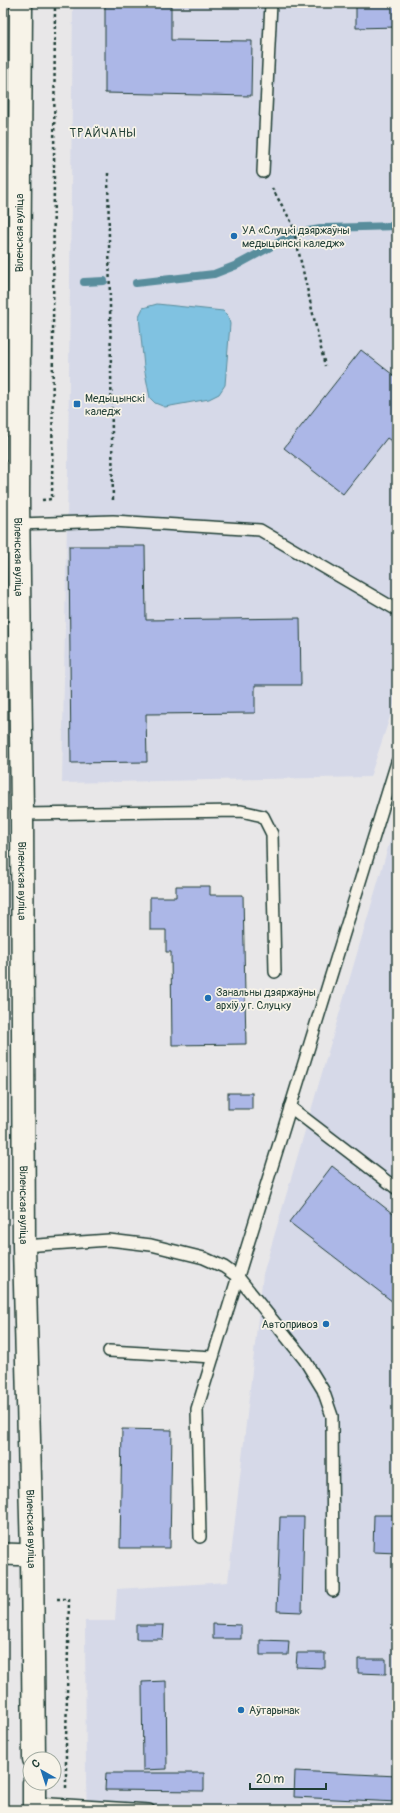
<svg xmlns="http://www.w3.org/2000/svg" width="400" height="1813" font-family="Pangolin,sans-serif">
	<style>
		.built { fill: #d6d9e8 }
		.water { fill: #80c2e1; stroke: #598d9c }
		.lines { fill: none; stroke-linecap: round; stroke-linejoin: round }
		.stream { stroke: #598d9c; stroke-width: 8 }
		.building { fill: #acb7e7; stroke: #1f3d34 }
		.service-casing { stroke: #1f3d34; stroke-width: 14 }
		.minor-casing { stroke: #1f3d34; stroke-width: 24 }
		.secondary-casing { stroke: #1f3d34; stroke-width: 25 }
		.path { stroke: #1f3d34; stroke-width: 2.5; stroke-dasharray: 3 3; stroke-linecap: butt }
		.service { stroke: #f7f3e8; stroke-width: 11 }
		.minor { stroke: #f7f3e8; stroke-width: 21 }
		.secondary { stroke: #f7f3e8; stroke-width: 22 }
		.poi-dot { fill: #1f6fb2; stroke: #f7f3e8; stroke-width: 1.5 }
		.labels { text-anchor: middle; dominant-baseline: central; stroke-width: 3.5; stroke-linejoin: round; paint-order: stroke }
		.poi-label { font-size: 11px; fill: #1f3d34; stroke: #f7f3e8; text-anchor: start }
		.street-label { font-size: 11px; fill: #1f3d34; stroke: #f7f3e8 }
		.neighbourhood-label { font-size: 12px; letter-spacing: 1px; fill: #1f3d34; stroke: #f7f3e8 }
	</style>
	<rect width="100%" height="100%" fill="#e8e7e8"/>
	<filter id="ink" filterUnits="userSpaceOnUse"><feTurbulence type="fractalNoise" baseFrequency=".025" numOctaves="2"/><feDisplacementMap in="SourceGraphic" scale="8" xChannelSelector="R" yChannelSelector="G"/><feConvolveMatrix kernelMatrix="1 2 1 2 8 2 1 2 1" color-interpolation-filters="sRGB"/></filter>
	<g filter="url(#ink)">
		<g class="built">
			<path d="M73 3H397V696L370 777 62 783 68 470Z"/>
			<path d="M397 817V1810H87L86 1783 85 1621H115L117 1589 228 1582 263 1274Z"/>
		</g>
		<path class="water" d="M157 304 223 311 228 316 230 324 225 385 219 394 209 399 165 407 155 403 150 398 144 367 139 316 143 308Z"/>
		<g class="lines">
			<g class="stream">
				<path d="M84 282 104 281"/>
				<path d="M136 283 214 274 237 265 296 233 326 228 397 226"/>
			</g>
		</g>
		<g class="building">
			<path d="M105 3H171V40L252 41 251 96 105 93Z"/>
			<path d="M356 3H397V27L356 28Z"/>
			<path d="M361 350 397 378V445L387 438 343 494 284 448Z"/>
			<path d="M69 546H145L146 620 300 618 301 685H255V713L146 714 147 762 71 763Z"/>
			<path d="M176 886H210V895H243L246 1044 172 1045 171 952H166V930H150V897H176Z"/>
			<rect x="228" y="1093" width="24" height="16"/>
			<path d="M332 1166 397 1217V1305L289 1222Z"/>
			<path d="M122 1429 172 1430 170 1548H120Z"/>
			<path d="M374 1515H397V1553L373 1552Z"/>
			<path d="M280 1517H304L302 1612 277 1611Z"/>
			<path d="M213 1624 241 1625V1639H213Z"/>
			<path d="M136 1625H164L163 1639H136Z"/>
			<path d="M260 1640 289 1641 288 1655H260Z"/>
			<path d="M297 1653H325V1668L296 1667Z"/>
			<path d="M358 1659H386V1674L358 1673Z"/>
			<path d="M166 1681 167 1769 143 1770 142 1682Z"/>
			<path d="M295 1771 397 1776V1802L294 1797Z"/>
			<path d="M106 1773H204V1791L105 1790Z"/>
		</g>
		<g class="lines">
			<g class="service-casing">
				<g id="service">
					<path d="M263 172 271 3"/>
					<path d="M18 524 113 521 260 530 397 610"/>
					<path d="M22 814 241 811 263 816 272 834 275 972"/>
					<path d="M290 1107 397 1189"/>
					<path d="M24 1246 109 1240 151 1245 204 1258 224 1267 238 1277 304 1359 323 1390 332 1416 333 1591"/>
					<path d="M109 1351 213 1357"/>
					<path d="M200 1537 197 1409 397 762"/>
					<path d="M34 1803 149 1810"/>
				</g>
			</g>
			<g class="minor-casing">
				<g id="minor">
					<path d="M3 649H20"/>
					<path d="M3 1554 32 1555"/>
				</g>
			</g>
			<g class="secondary-casing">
				<g id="secondary">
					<path id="s1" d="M21 3 18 501 22 814 24 1246 32 1555 34 1759"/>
					<path d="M34 1783V1810"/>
				</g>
			</g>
			<g class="path">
				<path d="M108 173 113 502"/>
				<path d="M272 188 292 223 325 366"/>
				<path d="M42 500 52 499 55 3"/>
				<path d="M57 1599H69L66 1741V1788"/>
				<path d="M3 1600H10"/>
			</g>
			<use href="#service" class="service"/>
			<use href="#minor" class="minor"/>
			<use href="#secondary" class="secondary"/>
		</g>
	</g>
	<g class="poi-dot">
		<circle cx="234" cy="236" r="4"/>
		<rect x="73" y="400" width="8" height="8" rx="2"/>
		<circle cx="208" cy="998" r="4"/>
		<circle cx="326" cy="1324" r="4"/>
		<circle cx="241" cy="1710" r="4"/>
	</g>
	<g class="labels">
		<g class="poi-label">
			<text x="242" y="230">УА «Слуцкі дзяржаўны<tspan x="242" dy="13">медыцынскі каледж»</tspan></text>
			<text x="85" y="398">Медыцынскі<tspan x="85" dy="13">каледж</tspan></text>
			<text x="216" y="992">Занальны дзяржаўны<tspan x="216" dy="13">архіў у г. Слуцку</tspan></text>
			<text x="318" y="1324" text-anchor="end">Автопривоз</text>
			<text x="249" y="1710">Аўтарынак</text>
		</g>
		<g class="street-label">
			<text transform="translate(19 233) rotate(-90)">Віленская вуліца</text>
			<text stroke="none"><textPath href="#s1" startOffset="554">Віленская вуліца</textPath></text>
			<text stroke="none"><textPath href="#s1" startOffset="878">Віленская вуліца</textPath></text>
			<text stroke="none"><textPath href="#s1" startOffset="1202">Віленская вуліца</textPath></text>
			<text stroke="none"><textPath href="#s1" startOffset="1526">Віленская вуліца</textPath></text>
		</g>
		<g class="neighbourhood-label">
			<text x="103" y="133">ТРАЙЧАНЫ</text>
		</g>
	</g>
	<rect width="400" height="1813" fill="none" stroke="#f7f3e8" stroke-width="16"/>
	<rect x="8" y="8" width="384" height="1797" fill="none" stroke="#1f3d34" stroke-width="1.5" filter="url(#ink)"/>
	<g transform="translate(42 1771) rotate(321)"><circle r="19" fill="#f7f3e8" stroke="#a1aaa0"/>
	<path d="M0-3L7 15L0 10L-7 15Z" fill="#1f6fb2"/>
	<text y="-6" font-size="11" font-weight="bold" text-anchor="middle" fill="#1f3d34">С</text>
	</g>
	<path d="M250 1783v6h76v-6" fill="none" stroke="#1f3d34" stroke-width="2"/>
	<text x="256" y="1783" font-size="12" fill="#1f3d34" stroke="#f7f3e8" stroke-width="3" paint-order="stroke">20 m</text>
</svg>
